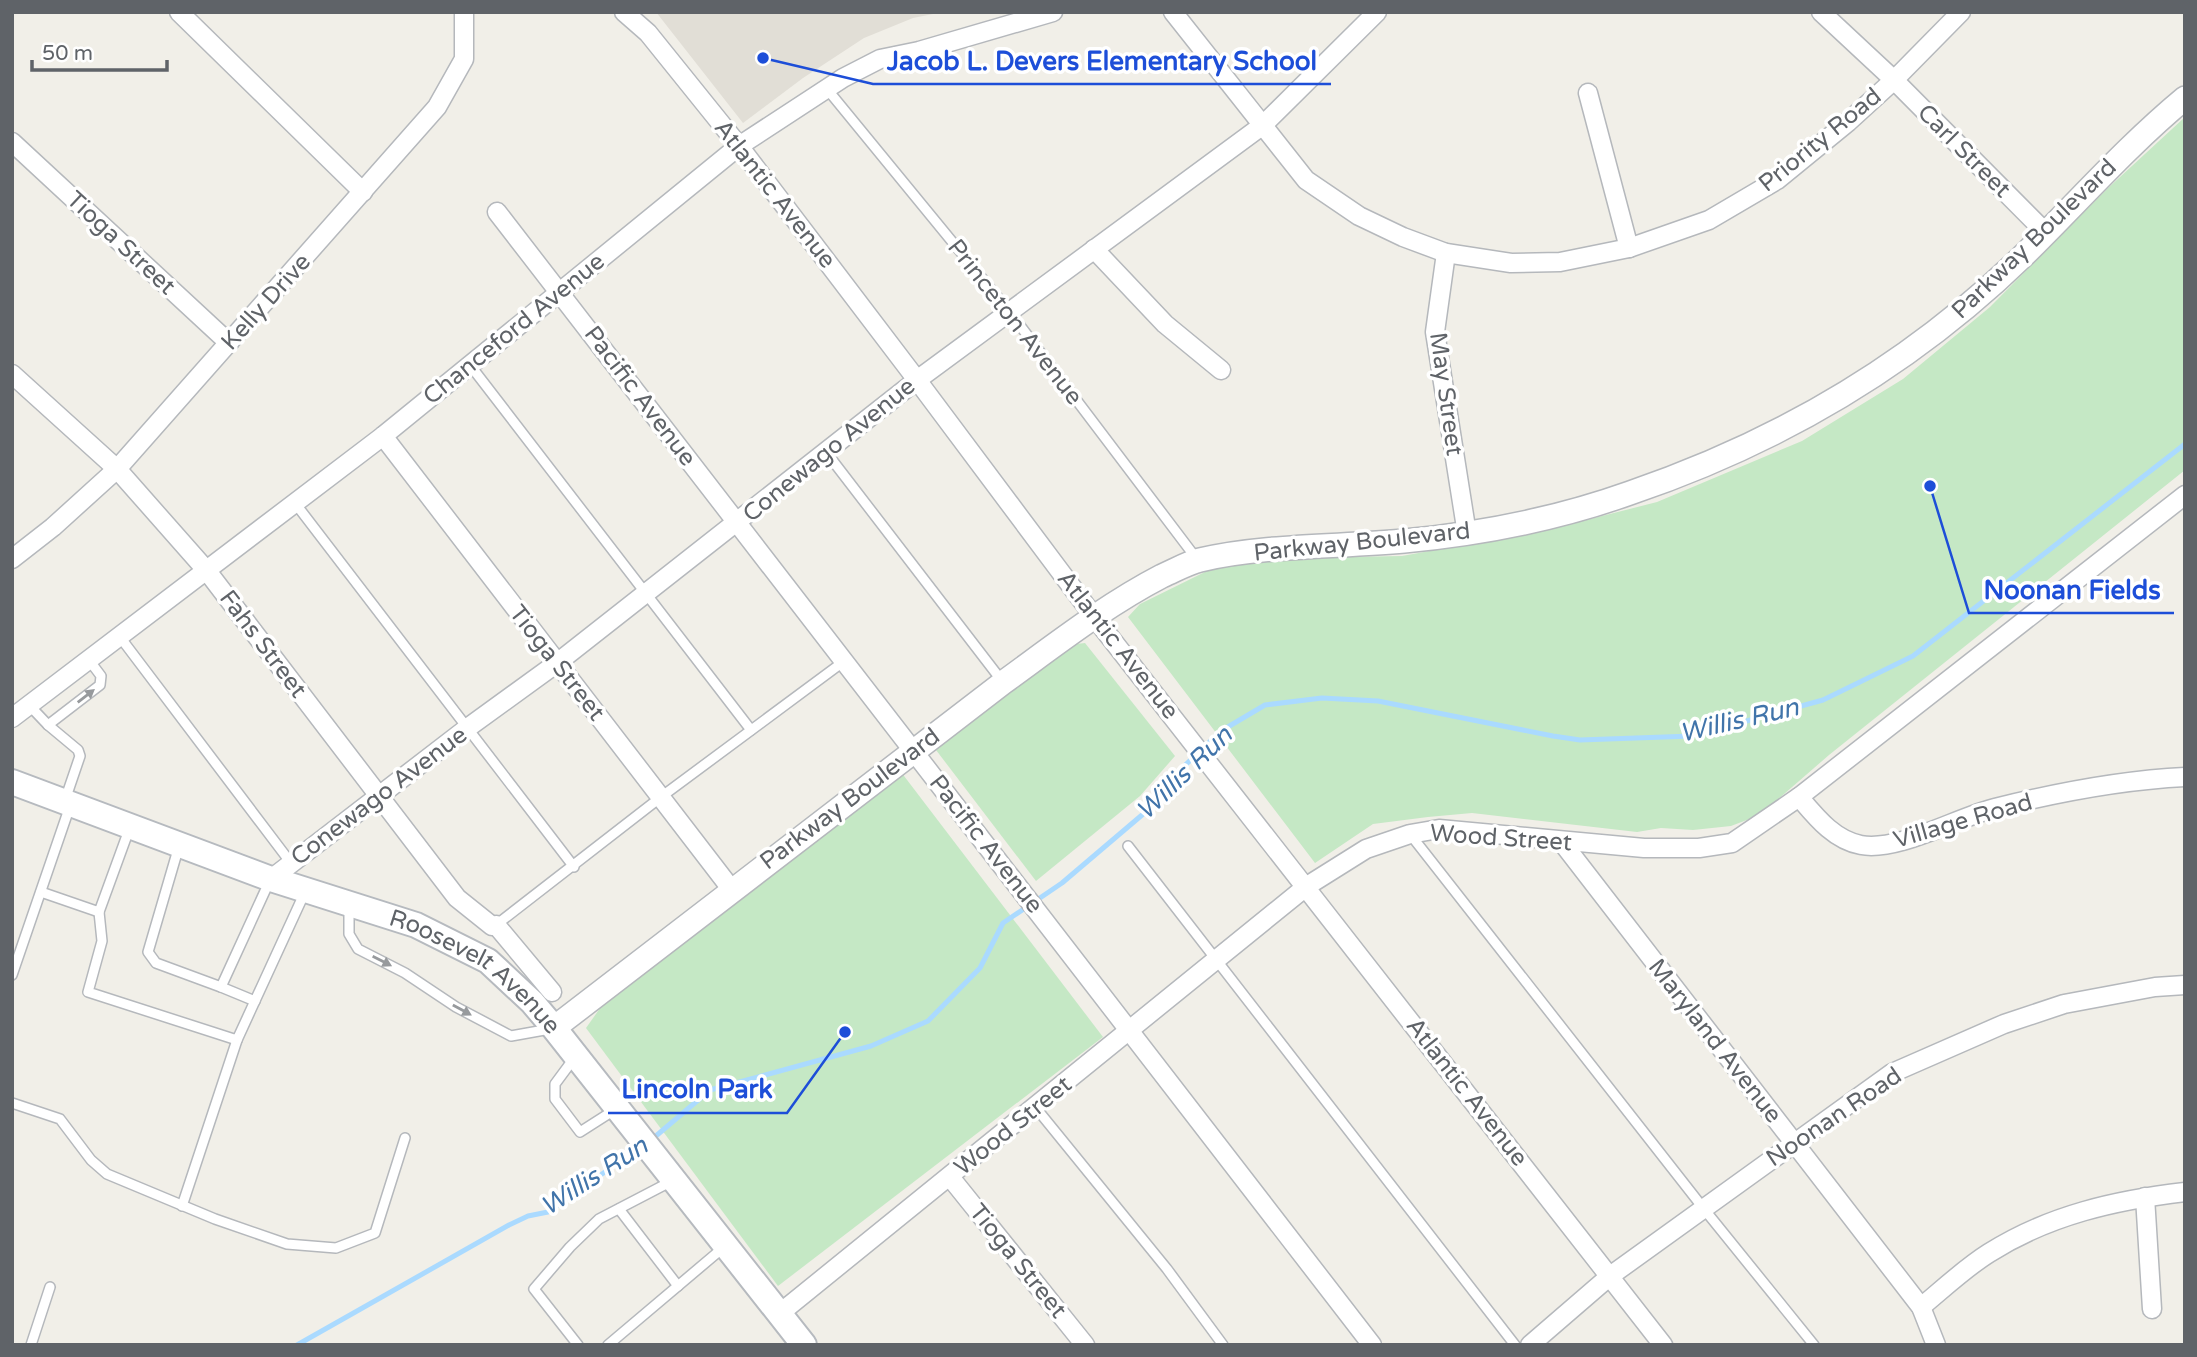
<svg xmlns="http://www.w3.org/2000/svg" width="2197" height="1357" font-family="'Varela Round',sans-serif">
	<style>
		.education { fill: #e1ded6 }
		.green { fill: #c5e8c5 }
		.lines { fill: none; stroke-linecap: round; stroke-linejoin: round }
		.stream { stroke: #aadaff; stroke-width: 5 }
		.service-casing { stroke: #b5b8bc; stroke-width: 12 }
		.minor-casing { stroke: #b5b8bc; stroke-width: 21 }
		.tertiary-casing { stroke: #b5b8bc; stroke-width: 26 }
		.secondary-casing { stroke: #b6babf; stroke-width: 28 }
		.service { stroke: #fff; stroke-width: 9 }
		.minor { stroke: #fff; stroke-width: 18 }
		.tertiary { stroke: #fff; stroke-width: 23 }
		.secondary { stroke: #fff; stroke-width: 24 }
		.oneway { fill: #979a9d }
		.labels { text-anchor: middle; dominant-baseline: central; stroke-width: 7; stroke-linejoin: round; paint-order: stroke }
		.street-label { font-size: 24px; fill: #5f6368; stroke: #fff }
		.water-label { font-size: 26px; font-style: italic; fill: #4174aa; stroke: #fff }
		.leader { fill: none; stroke: #1d4ed8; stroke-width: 2.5 }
		.callout-dot { fill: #1d4ed8; stroke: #fff; stroke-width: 2.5 }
		.callout-label { font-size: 26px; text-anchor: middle; font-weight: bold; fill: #1d4ed8; stroke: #fff; stroke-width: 7; stroke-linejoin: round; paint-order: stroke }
	</style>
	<rect width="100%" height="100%" fill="#f1efe8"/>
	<path class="education" d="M656 12H943L913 18 864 38 803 78 743 123Z"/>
	<g class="green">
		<path d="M2185 117V470L1829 755 1760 815 1731 826 1693 830 1661 828 1637 832 1472 813 1428 817 1373 824 1315 863 1128 617 1140 604 1211 569 1289 558 1402 556 1551 529 1657 502 1802 441 1903 379 1990 307 2107 189Z"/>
		<path d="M1085 643 1175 756 1140 796 1036 881 936 750 944 740 1068 645Z"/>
		<path d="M901 772 1103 1037 778 1286 586 1028 603 1004Z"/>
	</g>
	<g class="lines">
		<g class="stream">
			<path d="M650 1141 710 1090 871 1046 928 1021 980 968 1003 923 1062 883 1162 798 1178 772 1221 731 1265 705 1322 698 1378 701 1553 736 1580 740 1692 736 1823 700 1913 656 2185 444"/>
			<path d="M297 1345 509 1225 528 1216 548 1212 639 1148"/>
		</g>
		<g class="service-casing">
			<g id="service">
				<path d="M827 89 1009 311 1196 558"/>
				<path d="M470 365 751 730"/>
				<path d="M826 452 1002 681"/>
				<path d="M295 503 574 867"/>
				<path d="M120 637 291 863"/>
				<path d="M29 705 48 725 78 750 80 756 65 800"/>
				<path d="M48 725 100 685 101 676 89 660"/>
				<path d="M1410 834 1704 1209 1814 1345"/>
				<path d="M179 846 148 952 156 963 221 987 270 880"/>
				<path d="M1128 846 1515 1345"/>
				<path d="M41 892 99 912 130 827"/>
				<path d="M349 905V934L358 949 405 973 456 1007 511 1036 550 1029"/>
				<path d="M99 912 102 941 88 992 237 1040 305 892"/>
				<path d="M496 925 661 797 843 662"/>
				<path d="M12 975 70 806"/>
				<path d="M221 987 255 1001"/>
				<path d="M575 1057 555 1084V1099L580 1132 616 1109"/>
				<path d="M12 1103 60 1119 91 1160 107 1174 215 1219 287 1244 336 1248 375 1233 405 1138"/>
				<path d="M1036 1108 1167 1269 1223 1345"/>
				<path d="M182 1206 237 1040"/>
				<path d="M619 1209 678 1286"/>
				<path d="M31 1345 50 1287"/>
				<path d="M578 1345 534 1289 570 1247 599 1219 672 1181"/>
				<path d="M608 1345 724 1247"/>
			</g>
		</g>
		<g class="minor-casing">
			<g id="minor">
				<path d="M179 12 363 192"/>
				<path d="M624 12 648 33 739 146 917 380 1095 618 1663 1345"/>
				<path d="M1173 12 1306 180 1359 216 1403 237 1446 253 1511 263 1560 262 1629 248 1709 220 1777 180 1848 122 1894 80 1961 12"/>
				<path d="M1821 12 1894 80 2045 232"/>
				<path d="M1588 93 1629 248"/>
				<path d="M12 142 229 343"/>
				<path d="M497 212 1372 1345"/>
				<path d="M1094 249 1165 324 1221 370"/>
				<path d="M1446 253 1435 332 1467 534"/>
				<path d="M12 374 117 469 207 571 457 898 492 926 496 925 552 992"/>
				<path d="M383 436 732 890"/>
				<path d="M12 559 53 527 117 469 437 107 464 59V12"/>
				<path d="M12 718 383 436 739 146 843 78 880 59 919 51 1053 12"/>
				<path d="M1799 797C1816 817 1834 840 1861 845 1898 852 1958 817 1995 808 2055 793 2123 780 2185 777"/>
				<path d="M1561 841 1921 1307 1936 1345"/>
				<path d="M271 879 466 729 557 663 917 380 1263 125 1377 12"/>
				<path d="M950 1177 1085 1345"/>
				<path d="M2145 1197 2152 1309"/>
				<path d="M1921 1307C1943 1289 1965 1268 1989 1253 2049 1215 2116 1200 2185 1192"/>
				<path d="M779 1314 1307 886 1366 849 1410 834 1439 829 1644 848H1699L1732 843 1799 797 2185 495"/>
				<path d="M1530 1345 1610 1276 1892 1073 2004 1024 2064 1004 2155 987 2185 985"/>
			</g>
		</g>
		<g class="tertiary-casing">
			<path id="tertiary" d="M554 1028 1004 682C1055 645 1106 605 1162 576 1174 571 1187 563 1200 560 1263 545 1338 547 1404 541 1480 534 1557 519 1630 493 1777 443 1912 364 2024 255 2078 202 2127 146 2185 98"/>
		</g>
		<g class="secondary-casing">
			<g id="secondary">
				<path id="s1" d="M12 782 271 879 416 925 488 961 532 1002 554 1028 804 1345"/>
			</g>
		</g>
		<use href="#service" class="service"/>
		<use href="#minor" class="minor"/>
		<use href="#tertiary" class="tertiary"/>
		<use href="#secondary" class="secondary"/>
	</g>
	<defs><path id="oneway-solid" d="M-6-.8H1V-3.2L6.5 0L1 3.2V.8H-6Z" transform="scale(1.75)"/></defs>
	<g class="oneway">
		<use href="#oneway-solid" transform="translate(86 696) rotate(-38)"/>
		<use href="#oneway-solid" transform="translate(382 961) rotate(27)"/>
		<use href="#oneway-solid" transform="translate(462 1010) rotate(29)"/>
	</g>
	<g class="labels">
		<g class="street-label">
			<text transform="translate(1820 140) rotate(-39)">Priority Road</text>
			<text transform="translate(1964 151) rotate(45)">Carl Street</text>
			<text transform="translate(775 194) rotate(52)">Atlantic Avenue</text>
			<text transform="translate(2034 239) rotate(-44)">Parkway Boulevard</text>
			<text transform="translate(121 243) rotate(43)">Tioga Street</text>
			<text transform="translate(266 302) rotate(-48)">Kelly Drive</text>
			<text transform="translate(1015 322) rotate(52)">Princeton Avenue</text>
			<text transform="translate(514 329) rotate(-39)">Chanceford Avenue</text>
			<text transform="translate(1446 394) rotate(82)">May Street</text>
			<text transform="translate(640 396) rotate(53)">Pacific Avenue</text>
			<text transform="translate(829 450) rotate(-39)">Conewago Avenue</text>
			<text transform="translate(1362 542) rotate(-6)">Parkway Boulevard</text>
			<text transform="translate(263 644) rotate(53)">Fahs Street</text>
			<text transform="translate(1118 645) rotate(52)">Atlantic Avenue</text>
			<text transform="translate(557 663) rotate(52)">Tioga Street</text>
			<text transform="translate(379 796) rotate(-37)">Conewago Avenue</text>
			<text transform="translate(850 799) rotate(-37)">Parkway Boulevard</text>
			<text transform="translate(1963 821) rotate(-16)">Village Road</text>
			<text transform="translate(1501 838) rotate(4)">Wood Street</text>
			<text transform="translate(986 844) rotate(52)">Pacific Avenue</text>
			<text stroke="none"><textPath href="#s1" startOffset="504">Roosevelt Avenue</textPath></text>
			<text transform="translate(1715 1041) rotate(52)">Maryland Avenue</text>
			<text transform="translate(1467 1092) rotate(52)">Atlantic Avenue</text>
			<text transform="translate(1834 1117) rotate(-34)">Noonan Road</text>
			<text transform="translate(1013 1126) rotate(-39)">Wood Street</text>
			<text transform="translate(1018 1261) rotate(51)">Tioga Street</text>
		</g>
		<g class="water-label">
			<text transform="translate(1739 720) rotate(-13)">Willis Run</text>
			<text transform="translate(1184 773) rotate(-44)">Willis Run</text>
			<text transform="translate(594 1176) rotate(-33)">Willis Run</text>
		</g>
	</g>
	<path class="leader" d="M763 58L873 84H1331M1930 486L1969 613H2174M845 1032L787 1113H608"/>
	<g class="callout-dot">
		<circle cx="763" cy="58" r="7"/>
		<circle cx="1930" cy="486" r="7"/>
		<circle cx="845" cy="1032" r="7"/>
	</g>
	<g class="callout-label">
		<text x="1102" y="70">Jacob L. Devers Elementary School</text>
		<text x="2072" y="599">Noonan Fields</text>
		<text x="697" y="1098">Lincoln Park</text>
	</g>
	<rect width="2197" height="1357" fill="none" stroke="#5f6368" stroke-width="28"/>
	<path d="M32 60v10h135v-10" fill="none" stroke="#5f6368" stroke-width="3.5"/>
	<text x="42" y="60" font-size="21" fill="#5f6368" stroke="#ffffff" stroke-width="5" paint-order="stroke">50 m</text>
</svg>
